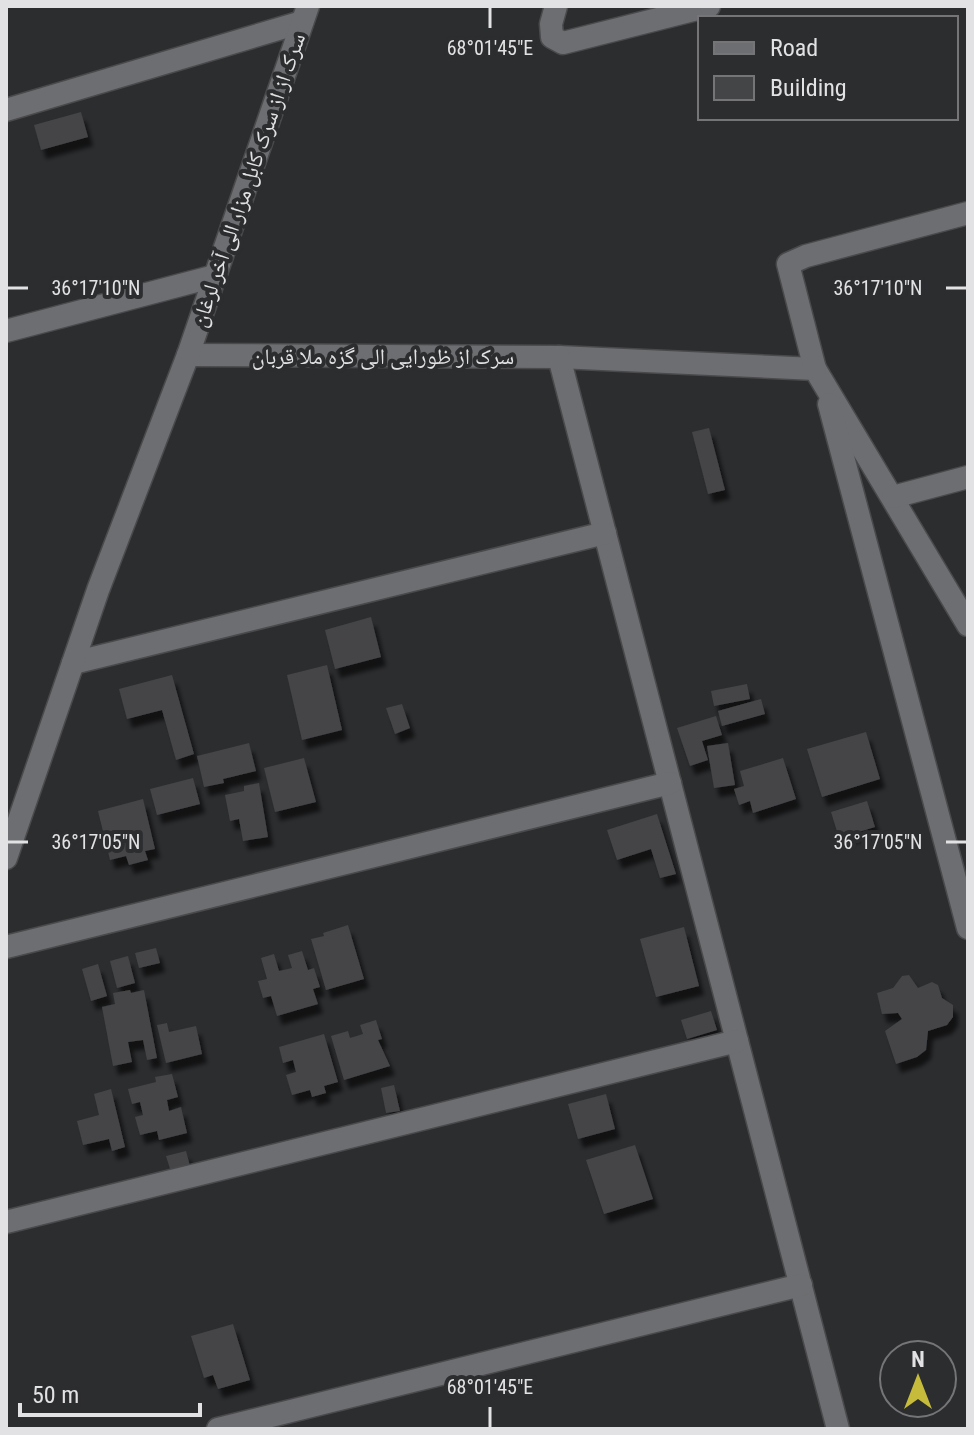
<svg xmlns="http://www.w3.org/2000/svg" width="974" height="1435" font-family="'Roboto Condensed','Noto Naskh Arabic',sans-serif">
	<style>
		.building { fill: #444547; filter: url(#shadow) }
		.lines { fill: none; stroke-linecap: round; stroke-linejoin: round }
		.street-casing { stroke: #4a4a4c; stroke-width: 25 }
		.street { stroke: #6d6e71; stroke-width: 22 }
		.ticks { fill: none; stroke: #e2e2e4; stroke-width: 3 }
		.labels { text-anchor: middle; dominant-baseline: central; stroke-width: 8; stroke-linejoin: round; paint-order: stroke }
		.street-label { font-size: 22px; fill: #e2e2e4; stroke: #2c2d2f }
		.ticks-label { font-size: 20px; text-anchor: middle; fill: #e2e2e4; stroke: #2c2d2f; stroke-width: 8; stroke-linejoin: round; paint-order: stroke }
	</style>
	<defs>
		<filter id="shadow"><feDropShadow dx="5" dy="9" stdDeviation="2" flood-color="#0009"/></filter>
	</defs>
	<rect width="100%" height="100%" fill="#2c2d2f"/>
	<g class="building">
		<path d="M81 112 88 137 41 150 34 125Z"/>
		<path d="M709 428 725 490 708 494 692 432Z"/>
		<path d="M371 617 381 657 335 669 325 630Z"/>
		<path d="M327 665 342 730 302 740 287 675Z"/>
		<path d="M172 675 194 754 176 760 162 710 127 719 119 689Z"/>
		<path d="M747 684 750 699 714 706 711 691Z"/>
		<path d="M761 699 765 714 722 726 718 711Z"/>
		<path d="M402 704 410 728 395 734 386 708Z"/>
		<path d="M716 716 722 735 702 741 708 760 690 766 677 728Z"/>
		<path d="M866 732 880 779 822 797 807 749Z"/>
		<path d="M249 743 256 771 223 779 224 783 204 787 197 756Z"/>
		<path d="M728 743 735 785 714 788 707 746Z"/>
		<path d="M304 758 316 802 275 812 264 768Z"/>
		<path d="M783 758 796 799 753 813 750 801 739 805 734 789 744 786 740 771Z"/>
		<path d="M193 778 200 804 157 815 150 789Z"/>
		<path d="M259 783 268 837 243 841 239 819 230 821 225 795 244 791V786Z"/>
		<path d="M143 799 155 849 145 851 148 860 129 865 126 856 110 860 98 811Z"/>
		<path d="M867 801 875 827 839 838 831 812Z"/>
		<path d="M657 814 676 874 660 878 651 849 617 860 607 830Z"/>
		<path d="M348 925 364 979 326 990 311 939 324 936 323 933Z"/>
		<path d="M684 927 699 986 656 997 640 939Z"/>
		<path d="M156 948 160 963 139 968 135 953Z"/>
		<path d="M302 951 308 970 314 968 320 987 313 989 318 1004 277 1016 271 996 263 998 258 981 267 979 261 958 274 954 279 971 292 968 288 955Z"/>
		<path d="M128 956 135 983 117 988 110 961Z"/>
		<path d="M98 964 107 996 91 1001 82 969Z"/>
		<path d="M909 975 918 988 932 982 938 985 942 998 953 1005V1017L947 1025 928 1031 926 1050 917 1057 896 1064 885 1031 902 1019 898 1013 882 1014 877 993 893 988 902 976Z"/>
		<path d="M130 990 131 993 144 990 157 1058 147 1060 143 1040 128 1042 132 1062 113 1066 102 1007 115 1004 113 993Z"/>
		<path d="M711 1011 717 1030 687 1039 681 1020Z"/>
		<path d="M376 1020 382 1039 378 1040 390 1066 344 1080 331 1036 348 1031 350 1038 363 1034 360 1025Z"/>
		<path d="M167 1023 169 1032 196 1026 202 1054 166 1063 157 1025Z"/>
		<path d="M324 1034 338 1082 324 1086 326 1093 312 1097 310 1090 292 1095 286 1075 296 1072 293 1060 283 1063 279 1047Z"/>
		<path d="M172 1074 178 1097 167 1100 169 1111 181 1107 187 1133 159 1140 157 1131 140 1135 135 1117 143 1115 140 1102 132 1104 128 1089 156 1082 155 1077Z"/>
		<path d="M394 1085 400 1111 386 1113 381 1088Z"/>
		<path d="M111 1089 125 1147 112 1151 109 1139 83 1145 77 1121 99 1115 94 1094Z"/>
		<path d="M606 1094 615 1129 578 1139 568 1104Z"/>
		<path d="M635 1145 653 1199 604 1214 586 1160Z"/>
		<path d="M186 1151 190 1166 171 1172 166 1156Z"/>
		<path d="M233 1324 250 1380 218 1389 213 1375 204 1378 191 1336Z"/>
	</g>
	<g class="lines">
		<g class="street-casing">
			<g id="street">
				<path d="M556 6 551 24 552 37 563 43 709 6"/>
				<path d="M6 110 302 22"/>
				<path d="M6 331 215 276"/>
				<path d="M188 355 559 357 815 369 968 625"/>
				<path d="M559 357 838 1429"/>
				<path d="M815 369 788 264 806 256 968 213"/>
				<path d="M829 404 968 928"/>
				<path d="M893 497 968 477"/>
				<path d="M73 663 605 533"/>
				<path d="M6 858 98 590 188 355 308 6"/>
				<path d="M6 947 670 783"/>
				<path d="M6 1222 737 1041"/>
				<path d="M218 1429 801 1285"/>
			</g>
		</g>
		<use href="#street" class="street"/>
	</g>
	<path class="ticks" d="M490 8V28M8 288H28M946 288H966M8 842H28M946 842H966M490 1407V1427"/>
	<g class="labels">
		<g class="street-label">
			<text transform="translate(248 180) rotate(-71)">سرک از از سرک کابل مزار الی آخر لرغان</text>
			<text x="383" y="356">سرک از ظورایی الی گزه ملا قربان</text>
		</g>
	</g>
	<g class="ticks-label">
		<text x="490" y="55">68°01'45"E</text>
		<text x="96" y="295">36°17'10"N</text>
		<text x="878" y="295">36°17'10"N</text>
		<text x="96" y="849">36°17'05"N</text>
		<text x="878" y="849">36°17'05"N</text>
		<text x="490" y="1394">68°01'45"E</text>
	</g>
	<rect width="974" height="1435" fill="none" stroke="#e2e2e4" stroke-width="16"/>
	<rect x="698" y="16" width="260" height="104" fill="#2c2d2f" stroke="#757577" stroke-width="2"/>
	<rect x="714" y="42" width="40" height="12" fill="#6d6e71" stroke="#757577" stroke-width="2"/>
	<text x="770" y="56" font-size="24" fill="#e2e2e4">Road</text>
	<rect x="714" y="76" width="40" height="24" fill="#444547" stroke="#757577" stroke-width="2"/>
	<text x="770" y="96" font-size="24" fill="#e2e2e4">Building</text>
	<g transform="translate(918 1379)"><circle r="38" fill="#2c2d2f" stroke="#757577" stroke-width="2"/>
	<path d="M0-6L14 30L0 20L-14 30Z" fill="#c7bb3b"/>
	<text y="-12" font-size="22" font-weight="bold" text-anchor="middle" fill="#e2e2e4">N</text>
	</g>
	<path d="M20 1403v12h180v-12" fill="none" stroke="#e2e2e4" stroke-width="4"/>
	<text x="32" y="1403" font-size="24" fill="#e2e2e4" stroke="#2c2d2f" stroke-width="6" paint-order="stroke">50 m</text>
</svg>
